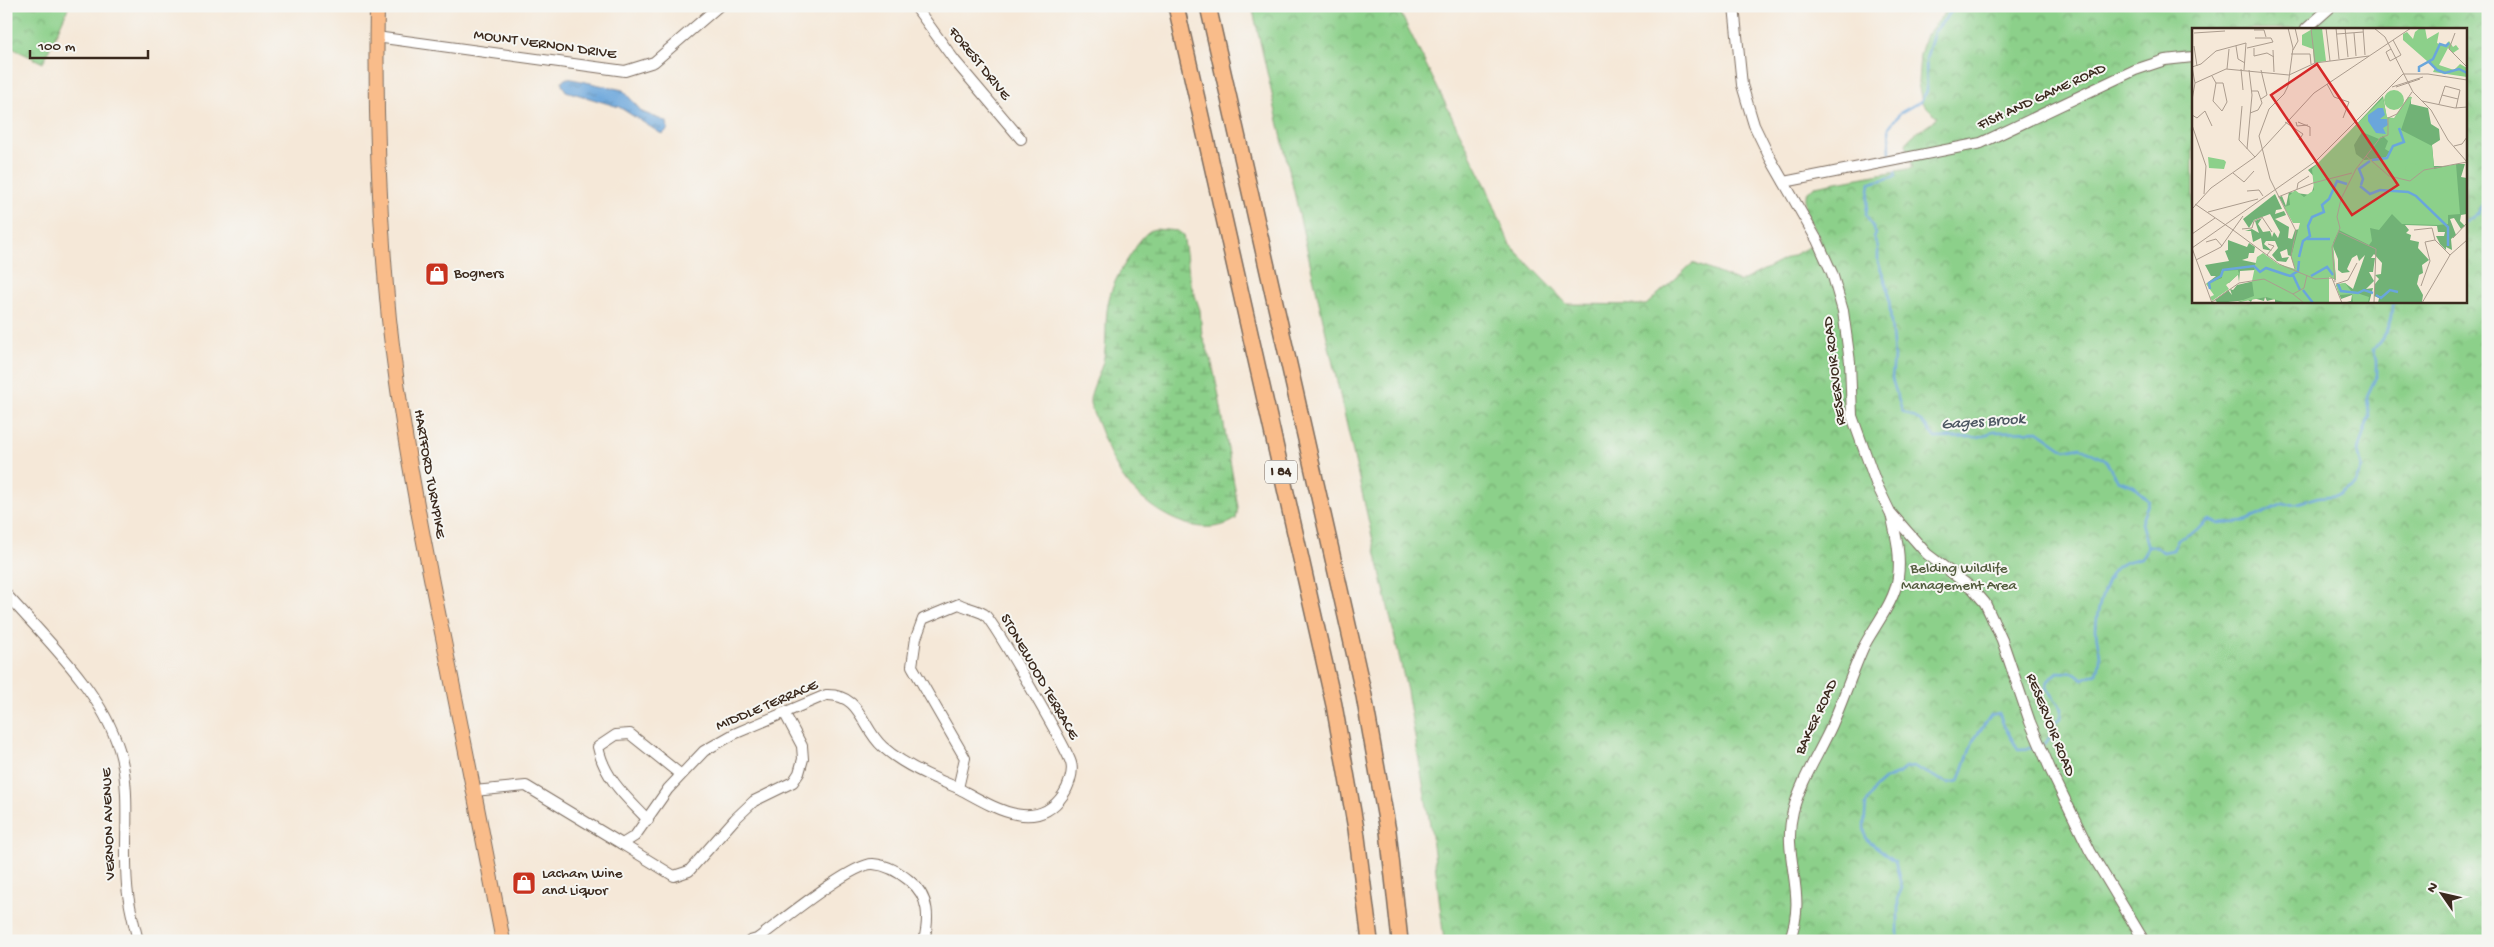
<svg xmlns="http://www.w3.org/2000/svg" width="2494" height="947" font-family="'Gochi Hand',sans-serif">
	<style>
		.wetland { fill: url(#wetland-marsh); stroke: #647d54 }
		.park { fill: url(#park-crowns); stroke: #647d54; fill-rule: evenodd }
		.water { fill: url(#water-ripples); stroke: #52687c }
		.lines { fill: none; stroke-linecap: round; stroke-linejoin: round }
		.stream { stroke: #6aa6db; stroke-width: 2.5 }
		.minor-casing { stroke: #7c6c5f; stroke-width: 12 }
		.major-casing { stroke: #7c6c5f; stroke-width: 16 }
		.highway-casing { stroke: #7c6c5f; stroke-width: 18 }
		.minor { stroke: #fff; stroke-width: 10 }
		.major { stroke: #f9bc8a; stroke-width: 14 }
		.highway { stroke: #f9bc8a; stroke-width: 15 }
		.labels { text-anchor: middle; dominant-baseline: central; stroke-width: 4; stroke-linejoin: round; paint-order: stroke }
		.shield { fill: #f6f6f2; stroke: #73675e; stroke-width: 1 }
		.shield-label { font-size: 14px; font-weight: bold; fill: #3b2a1e }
		.street-label { font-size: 15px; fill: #3b2a1e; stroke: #f6f6f2 }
		.poi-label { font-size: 15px; fill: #3b2a1e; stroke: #f6f6f2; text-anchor: start }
		.park-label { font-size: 15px; fill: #535c3e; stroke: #f6f6f2 }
		.water-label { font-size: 16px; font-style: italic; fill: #4b5560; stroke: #f6f6f2 }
		.inset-river { fill: none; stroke: #6aa6db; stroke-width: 2.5 }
		.inset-road { fill: none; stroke: #ab9c8e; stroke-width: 1 }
		.view { fill: #d62828; fill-opacity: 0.15; stroke: #d62828; stroke-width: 2.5 }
		.inset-edge { fill: none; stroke: #3b2a1e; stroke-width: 2.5 }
	</style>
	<defs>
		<pattern id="wetland-marsh" width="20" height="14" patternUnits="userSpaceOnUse" patternTransform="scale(1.25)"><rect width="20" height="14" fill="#8cd08a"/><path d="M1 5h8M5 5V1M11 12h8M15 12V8" fill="none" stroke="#74a970"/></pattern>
		<pattern id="park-crowns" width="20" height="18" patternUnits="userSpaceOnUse" patternTransform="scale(1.25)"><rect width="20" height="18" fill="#8cd08a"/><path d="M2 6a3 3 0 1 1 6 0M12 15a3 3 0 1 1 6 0" fill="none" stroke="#74a970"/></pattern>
		<pattern id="water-ripples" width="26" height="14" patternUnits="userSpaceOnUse" patternTransform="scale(1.25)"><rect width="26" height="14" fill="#6aa6db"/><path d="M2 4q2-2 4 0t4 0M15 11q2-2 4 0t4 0" fill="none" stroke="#5887b1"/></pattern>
	</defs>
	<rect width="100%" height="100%" fill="#f6f6f2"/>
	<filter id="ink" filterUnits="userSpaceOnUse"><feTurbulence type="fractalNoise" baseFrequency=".02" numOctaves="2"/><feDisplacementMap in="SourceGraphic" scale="10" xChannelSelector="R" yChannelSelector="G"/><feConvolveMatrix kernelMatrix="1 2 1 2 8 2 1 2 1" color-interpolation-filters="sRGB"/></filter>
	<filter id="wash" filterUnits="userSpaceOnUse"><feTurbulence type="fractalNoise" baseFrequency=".0096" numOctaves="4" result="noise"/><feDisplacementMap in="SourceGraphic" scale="20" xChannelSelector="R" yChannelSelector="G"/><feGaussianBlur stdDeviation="1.12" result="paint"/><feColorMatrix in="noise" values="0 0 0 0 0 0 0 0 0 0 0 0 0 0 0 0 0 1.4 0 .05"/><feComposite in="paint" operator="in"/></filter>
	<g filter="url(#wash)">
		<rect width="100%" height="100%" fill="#f5e8d8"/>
		<path class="wetland" d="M1155 229 1178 231 1183 235 1191 284 1200 310 1202 336 1211 359 1219 396 1238 507 1236 519C1198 544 1141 507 1120 473 1112 460 1107 446 1101 432 1098 423 1092 413 1090 403 1089 391 1102 371 1104 357 1107 342 1105 326 1107 311 1109 288 1121 269 1134 250 1139 242 1145 231 1155 229Z"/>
		<g class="park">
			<path d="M6 6H69L43 63 6 45Z"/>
			<path d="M1252 6H1401L1398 8 1487 188 1510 245 1567 304 1646 305 1693 263 1740 282 1821 241C1812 224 1792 200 1815 186L1913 168 1906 144C1911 132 1928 129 1937 117L1922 102 1918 83 1920 55 1925 37 1950 6H2488V941H1444L1432 836 1407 691ZM2193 29H2465V301H2193Z"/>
		</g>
		<path class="water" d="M567 78 623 90 642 112 667 122 668 129 663 134 660 133 619 107 566 91 562 85V81Z"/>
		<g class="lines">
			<g class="stream">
				<path d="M1890 152 1889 127 1900 113 1921 101 1927 91 1926 59 1934 32 1956 6"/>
				<path d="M1895 172 1896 176 1870 183 1866 214 1876 234 1874 238 1878 247V262L1888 288 1894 356 1892 379 1902 411 1921 421 1935 438 1978 437 1993 432 2038 431 2065 450 2080 447 2105 460 2118 480 2134 486 2149 501 2141 523 2148 547"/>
				<path d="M2465 223 2478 213 2488 198"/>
				<path d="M2148 547 2156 546 2163 552 2173 550 2178 539 2198 529 2210 520 2219 524 2244 522 2283 504 2298 503 2318 497 2340 495 2354 485 2362 468 2358 450 2369 417 2367 396 2377 375V359L2373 350C2385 336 2393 324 2393 305L2400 301"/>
				<path d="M2045 744 2052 734 2051 726 2061 717 2062 709 2046 688 2048 681 2058 672 2075 673 2083 679 2097 673C2104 653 2097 650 2096 631 2096 613 2104 582 2116 568 2122 562 2133 560 2141 558L2148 547"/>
				<path d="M1898 941V897L1902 888 1895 861 1866 839 1864 827 1866 804 1875 788 1885 779 1898 774 1905 768 1915 767 1947 783 1959 781 1973 741 1991 715 1999 713 2004 726 2018 749 2035 748"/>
			</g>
		</g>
	</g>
	<g filter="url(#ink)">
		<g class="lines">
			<g class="minor-casing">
				<g id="minor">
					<path d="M915 6 955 61 1021 139"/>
					<path d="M1734 6 1742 85 1754 125 1770 158 1817 240 1832 273 1843 311 1850 362 1852 416 1876 483 1890 512 1927 554 1973 589 1985 603 2002 640 2030 722 2051 771 2090 851 2144 941"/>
					<path d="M2306 29 2332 6"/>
					<path d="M376 37 625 71 654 62 719 6"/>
					<path d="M1784 182 1981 143 2135 70 2165 60 2193 57"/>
					<path d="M6 594C46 639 102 692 119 749 132 792 123 840 127 885 128 903 134 923 138 941"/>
					<path d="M959 604C967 608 977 610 984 614 993 620 1067 749 1071 763 1074 772 1068 788 1063 795 1035 836 990 805 958 788L965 758 912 666 916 638 923 619Z"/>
					<path d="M474 791 526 786 622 844 635 836 668 789 704 751 734 734 826 695C862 694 861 728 883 747 903 765 933 778 958 788"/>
					<path d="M648 820C627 798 604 778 598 747L616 735 630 734 680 774"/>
					<path d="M622 844 674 876 689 871 735 819 754 801 793 782 799 773 803 759 802 746 785 714"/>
					<path d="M750 941 757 939C778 924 852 863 873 864 888 865 899 872 910 881 930 897 929 919 924 941"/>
					<path d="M1789 941C1809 893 1781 859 1793 811 1801 780 1819 754 1832 725 1843 700 1852 673 1863 648 1874 626 1895 602 1898 577 1901 555 1896 535 1891 514"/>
				</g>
			</g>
			<g class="major-casing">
				<path id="major" d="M377 6C375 110 379 216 389 319 401 428 422 535 444 642 464 742 484 841 503 941"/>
			</g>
			<g class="highway-casing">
				<g id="highway">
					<path d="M1176 6 1334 705 1356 829 1370 941"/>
					<path d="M1208 6 1364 696 1388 831 1400 941"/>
				</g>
			</g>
			<use href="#minor" class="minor"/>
			<use href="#major" class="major"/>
			<use href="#highway" class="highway"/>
		</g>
	</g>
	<defs>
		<g id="shop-square" transform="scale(1.25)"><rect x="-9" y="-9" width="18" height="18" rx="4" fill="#c8321e" stroke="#f6f6f2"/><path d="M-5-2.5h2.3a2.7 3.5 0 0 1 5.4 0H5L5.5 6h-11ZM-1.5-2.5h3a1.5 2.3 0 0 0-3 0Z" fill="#fff"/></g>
	</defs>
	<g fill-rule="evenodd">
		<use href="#shop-square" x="437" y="274"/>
		<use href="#shop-square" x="524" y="883"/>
	</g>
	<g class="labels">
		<rect class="shield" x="1265" y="460.5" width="32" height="23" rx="4"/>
		<g class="shield-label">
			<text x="1281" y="472">I 84</text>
		</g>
		<g class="street-label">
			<text transform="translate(545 45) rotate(8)">MOUNT VERNON DRIVE</text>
			<text transform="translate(979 64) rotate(51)">FOREST DRIVE</text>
			<text transform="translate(2042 97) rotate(-25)">FISH AND GAME ROAD</text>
			<text transform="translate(1835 371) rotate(-97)">RESERVOIR ROAD</text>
			<text transform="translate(429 474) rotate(80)">HARTFORD TURNPIKE</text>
			<text transform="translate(1039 677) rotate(60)">STONEWOOD TERRACE</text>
			<text transform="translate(767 706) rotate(-23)">MIDDLE TERRACE</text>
			<text transform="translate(1817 717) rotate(-65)">BAKER ROAD</text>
			<text transform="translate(2050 725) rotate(68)">RESERVOIR ROAD</text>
			<text transform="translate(109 824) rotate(-92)">VERNON AVENUE</text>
		</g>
		<g class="poi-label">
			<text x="454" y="274">Bogners</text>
			<text x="542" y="874">Lacham Wine<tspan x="542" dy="17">and Liquor</tspan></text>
		</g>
		<g class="park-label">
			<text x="1959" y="569">Belding Wildlife<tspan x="1959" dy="17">Management Area</tspan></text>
		</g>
		<g class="water-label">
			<text transform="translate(1983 423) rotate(-4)">Gages Brook</text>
		</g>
	</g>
	<g transform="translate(2192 28)">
		<rect width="275" height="275" fill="#f5e8d8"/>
		<path d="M192 72a10 10 0 1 1 20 0a10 10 0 1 1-20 0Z" fill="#8cd08a"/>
		<path d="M191 68 195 91H188L193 87 191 80 182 81 176 87 182 103 195 106 191 100 197 97 196 92 209 99 210 86 219 68V76L236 80 239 96 247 101 248 112 240 117 242 138H255L260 142 264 136H273L269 149 275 150V186L269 187 268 193 273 198 269 201 262 190 258 191 264 207 259 211 260 222 254 219V222L248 216 244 208H252L253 204H246L245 198 213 197 217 202 214 205 219 207 218 212 227 214 226 220 237 232 230 237 231 245 227 247 225 256 231 267 230 274 186 275 187 270 182 268 183 256 187 251 183 247 189 246 190 235 182 226 179 230H183L181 244H177L182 253 174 261 181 260 177 275H151L159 273 160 267 149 271 144 257 153 255 161 261 173 227 167 233 165 227 160 230 155 241 158 244 150 245 146 242V231L141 219 144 252 136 248 122 250 119 248 125 245 118 246 119 241 117 246 114 245 116 238 111 243 105 241 104 230 96 227 95 221 88 224 90 230 97 229 94 234 85 233 80 227 86 220 83 213H74L72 216 80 223 71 221 69 210 61 214 59 203H53L60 201 67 205 63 193 70 190 66 196 71 204 78 203 80 209 82 204 86 210 88 204 78 186 62 192 57 200 51 191 83 166 90 181 84 182 83 186 92 183 94 187 83 191 97 199 96 210 100 211 103 202 108 201V195L101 194 87 169 90 168 94 178 97 164 119 167 124 151 116 142 132 131ZM169 96 160 117 162 134 150 145 149 140 140 136 142 127ZM217 135H224L227 140 217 150ZM36 212 55 219 57 215 63 219 62 225H57L56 230 50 232 64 235 63 242 48 243 47 254 46 246 37 255 14 256 24 248H19L13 237 37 233 33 223 36 222ZM71 251 111 275H83V271L75 273 73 269 72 273 61 270 59 274 56 272 26 275 23 272 36 262 40 267 38 261 41 262 45 257Z" fill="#71b276" fill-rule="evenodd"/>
		<path d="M122 0H130L134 33 122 35 121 21 110 17V7ZM228 0H233L235 11 247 4 245 15 253 18 257 13 261 19 264 17 267 21 261 25 256 20 247 37 262 42 268 36 275 40V49L241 44 243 40 211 12V6L215 4 221 11 223 4ZM216 69H220L209 102 240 118 242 141 264 136 268 186 256 187V196L246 197 210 196 200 186 187 202 178 200 180 213 177 217 147 202 141 215 144 251 137 249V275H95L74 269 43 275 62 268 60 253 65 229 71 225 86 236 103 241 99 229 108 195H101L92 179 98 177 97 168 103 162 112 169 122 162 120 141 191 70 195 89 202 90ZM170 104 187 111 191 108 196 113 193 121 198 124 193 130 172 132 164 126 162 117ZM46 242 47 246 34 257 37 261 20 273 18 269 22 267 14 256 30 250 29 243ZM153 255 159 263 177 269 176 275H161L160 266 147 267 144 256Z" fill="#8cd08a" fill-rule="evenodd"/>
		<path d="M16 129 32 132 34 134 32 141 17 140ZM213 142a7 7 0 1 1 14 0a7 7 0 1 1-14 0Z" fill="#8cd08a"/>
		<path d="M186 80H191L193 87 188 91H195L196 97 191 100 194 106 184 105 176 93V87Z" fill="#6aa6db"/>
		<path class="inset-river" d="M237 34 245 42 253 45 267 41 275 45M227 44V39L241 31 248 16 254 18 257 15M180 132 195 130 201 118 212 114 207 100M169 157 171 151 167 141 178 133M168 158 178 166 188 162 216 164 224 168 256 199V218M115 211H138M107 229 111 213 118 208 116 198 120 189 132 184 130 177 137 171 145 153 155 156M101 247 108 262M119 248 135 239 141 247M146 256 149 263 166 265 172 262 181 265M18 261 17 255 29 248 31 242 62 238 68 244 74 240 98 248 106 243 107 233M111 262 121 275M184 267 189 270 198 262 206 264"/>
		<path class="inset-road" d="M96 0 101 20 96 58 92 66 77 81 67 108 78 151 104 203 99 228 103 241M119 0 123 35M134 0 138 33M144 0 147 31M153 0 156 29M171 0 173 27M182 0 193 9 221 64 239 82 256 112 275 134M62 2H72L74 9M2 5 33 3M162 5 164 28M263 5 257 21 275 39M145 6 171 4M2 18 5 38M44 18 46 31 53 35M55 20 81 14 79 10H63M62 20V28L75 25 82 29M199 21 194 24 198 33 209 27 201 12M81 22 82 44M101 22 106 13 103 0M99 26H118L119 36M0 39 9 36 24 23 54 15 52 42M0 39 3 55 0 72M35 41 37 21M49 41 51 62M69 42 75 67 69 71M20 48 24 55H31L35 74 30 83 21 73 24 55M3 55 34 41 97 47 123 35 177 28M135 56 142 69 157 74 151 90M200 59 231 49M204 59 228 51M250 67 266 71M230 73 263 80 275 79M247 76 253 58 268 62 264 80M50 78 47 112 63 129M58 85 66 82 70 75 66 63H60M0 87 5 90 13 83 20 98M93 94 111 106 107 112M104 94 105 98 116 97M106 94 118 99V108M0 97 14 138 12 166M262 118 270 116 275 109M55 121 60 67 57 42M174 128 197 148 218 153 232 142 275 134M41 145 52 154 62 143M105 161 106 155 117 148M55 163 67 162 71 168M86 169 121 155 160 145M3 176 41 202 29 219 4 232M0 181 19 160 63 129 122 65 219 0M16 184 66 171M50 201 60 200 62 193 70 189 80 204M41 202 87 236 123 251 140 250 150 275M41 202 51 188M222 202 240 200 243 212M147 204 184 221 182 275M0 206 23 190M261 210 275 195M14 214 24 211 30 218M0 220 20 275M0 220 124 133 211 46H236L275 52M75 227 82 218 76 216M143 254 140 219 148 200 145 189 149 171 164 141 188 110 196 107V90L205 86 220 64M144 256 156 252 165 235M229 258 238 233 233 214 243 212 258 227M101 266 112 260 115 247M20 274 47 255 72 251 101 266 112 275M63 275H81M230 275 258 227 275 212"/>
		<path class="view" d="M125 36 206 157 160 187 79 67Z"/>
		<rect width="275" height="275" class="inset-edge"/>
	</g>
	<rect width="2494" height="947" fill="none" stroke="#f6f6f2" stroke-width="25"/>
	<g transform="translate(2442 894) rotate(304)" stroke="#f6f6f2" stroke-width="4" paint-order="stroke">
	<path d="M0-4L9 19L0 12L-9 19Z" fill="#3b2a1e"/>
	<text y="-8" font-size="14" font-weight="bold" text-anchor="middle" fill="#3b2a1e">N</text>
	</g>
	<path d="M30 50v8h118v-8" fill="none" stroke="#3b2a1e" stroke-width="2.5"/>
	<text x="38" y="50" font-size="15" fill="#3b2a1e" stroke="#f6f6f2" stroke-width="4" paint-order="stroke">100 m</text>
</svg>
